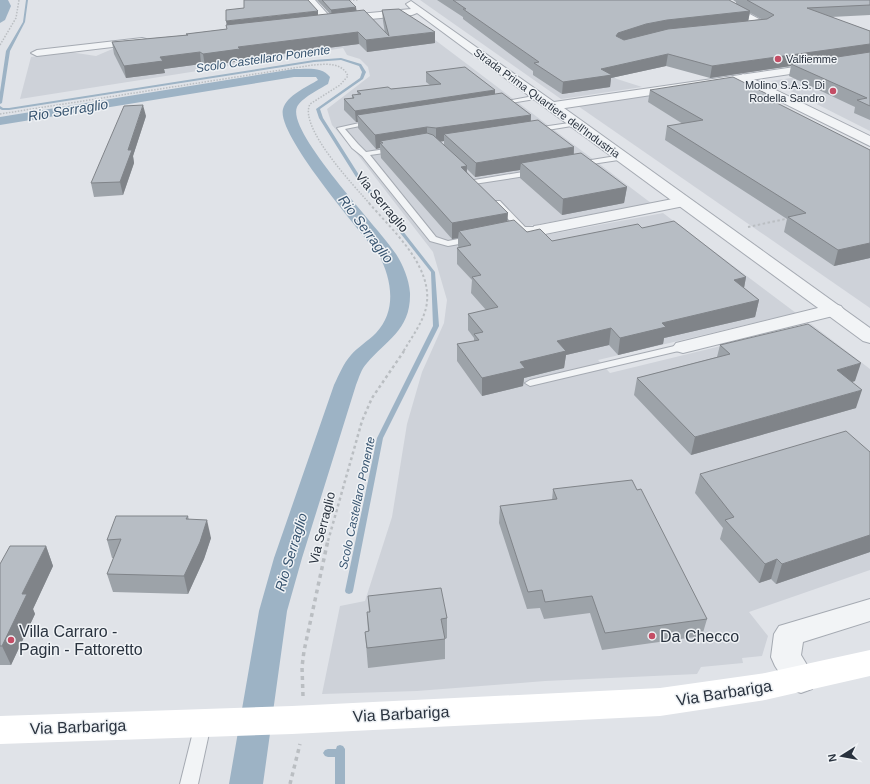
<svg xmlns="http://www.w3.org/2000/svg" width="870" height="784" font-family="Arial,sans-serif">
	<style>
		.built { fill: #ced2d9 }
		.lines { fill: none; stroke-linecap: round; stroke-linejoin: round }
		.stream { fill: #9db3c5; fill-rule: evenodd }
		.canal { fill: #9db3c5; fill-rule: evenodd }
		.service-casing { stroke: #a5aab2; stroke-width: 2 }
		.minor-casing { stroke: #a5aab2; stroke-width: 2 }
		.tertiary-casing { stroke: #a5aab2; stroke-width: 2 }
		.path-far3 { stroke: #babec2; stroke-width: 1.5; stroke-dasharray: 1.5 1.5; stroke-linecap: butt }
		.path-far2 { stroke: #babec2; stroke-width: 2; stroke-dasharray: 2.5 2.5; stroke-linecap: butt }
		.path-far1 { stroke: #babec2; stroke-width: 2.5; stroke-dasharray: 3 3; stroke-linecap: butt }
		.path { stroke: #babec2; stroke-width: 3.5; stroke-dasharray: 4 4; stroke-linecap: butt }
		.service { fill: #f2f4f6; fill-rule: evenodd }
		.minor { fill: #f2f4f6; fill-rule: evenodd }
		.tertiary { fill: #f2f4f6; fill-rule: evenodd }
		.secondary { fill: #fff; fill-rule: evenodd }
		.wall { fill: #9da3a9; fill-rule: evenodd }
		.shaded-wall { fill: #808489 }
		.building { fill: #b7bdc4; stroke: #808489 }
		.poi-dot { fill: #c44d65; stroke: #eff2f5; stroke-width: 1.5 }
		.labels { text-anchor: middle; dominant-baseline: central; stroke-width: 3; stroke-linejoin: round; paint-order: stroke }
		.far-poi-label { font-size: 11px; fill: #29323e; stroke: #eff2f5; text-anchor: start }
		.far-street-label { font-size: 11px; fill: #29323e; stroke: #eff2f5 }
		.far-water-label { font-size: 12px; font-style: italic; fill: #36536f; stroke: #eff2f5 }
		.street-label { font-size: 13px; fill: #29323e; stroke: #eff2f5 }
		.water-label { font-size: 14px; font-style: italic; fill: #36536f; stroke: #eff2f5 }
		.near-poi-label { font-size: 16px; fill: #29323e; stroke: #eff2f5; text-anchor: start }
		.near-street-label { font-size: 16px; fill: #29323e; stroke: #eff2f5 }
	</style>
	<rect width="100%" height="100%" fill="#e0e3e8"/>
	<g class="built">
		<path d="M420 0H501L589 63 617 79 642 87 561 99Z"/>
		<path d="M402 15 651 203 529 226 540 236 663 213 796 313 598 360 610 373 811 324 870 369V570L749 612 768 636 762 656 742 658 743 663 701 667 697 674 545 681 417 691 322 694 340 606 365 601 392 517 407 424 422 372 444 323 447 300 433 252 358 155 332 125 327 109 370 76 368 67 360 59 347 55 343 48 20 99 31 57 70 52 96 56 117 47Z"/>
		<path d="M870 66V131L771 81Z"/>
		<path d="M733 84 870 155V308L578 106Z"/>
	</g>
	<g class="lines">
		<g class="stream">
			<path d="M26 0H28L25 22 10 51 2 103 0 104V92L6 51 23 22Z"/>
			<path d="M341 58 361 64 366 72 363 79 320 109 323 118 359 175 435 272 439 326 383 438 353 591 352 593 349 594 346 593 345 591 377 438 433 326 431 272 356 177 319 118 316 109 360 78 362 72 359 66 341 60 314 62 9 110H2L0 109V106L3 108H9L314 60Z"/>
			<path d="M340 745 343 746 345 749V784H335V757H328L325 756 323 753 325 750 328 749H336L337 746Z"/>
		</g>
		<g class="canal">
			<path d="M0 0H8L11 6 5 20 0 23Z"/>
			<path d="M294 69C306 69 322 66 330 77L328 84C321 88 300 99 297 107 286 132 379 228 396 254 403 265 409 279 410 293 411 330 386 340 367 363 361 369 359 378 356 385L302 558 287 611 263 784H229L259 611 274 558 334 385C339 375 343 364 351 355 358 347 368 341 376 333 397 311 392 280 379 255 361 232 276 134 283 109 287 95 307 87 318 80L316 77H294L0 125V117Z"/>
		</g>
		<g class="service-casing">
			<g id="service">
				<path d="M539 95 541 96V98L499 105 496 103Z"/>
				<path d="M373 120 375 121V123L345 129 358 144 366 152 398 147V151L370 155 436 237 448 241 473 236 476 237V241L448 246 430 241 362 156 352 148 337 128Z"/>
				<path d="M576 122 578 123V125L535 132 532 130 535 128Z"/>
				<path d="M622 155H625V159L579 166 575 164 579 162Z"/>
				<path d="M535 170H538V174L474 184 470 182 474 180Z"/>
				<path d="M494 201H500L525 227H540L544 230 540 233 520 231 494 205Z"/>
				<path d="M683 344 687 345 688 347 687 349 530 386 525 383 530 380Z"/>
				<path d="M203 717 209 719 211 724 198 784H180L195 724 197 719Z"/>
			</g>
		</g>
		<g class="minor-casing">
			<g id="minor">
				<path d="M305 0H315L332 19 333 21 332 23H324Z"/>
				<path d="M712 0H724L770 25 765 28 743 30 742 28 743 26 754 24Z"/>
				<path d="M411 1 554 102 870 56V62L552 110 547 109 417 13 412 15 339 22 334 19 339 16 411 9 406 4Z"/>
				<path d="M142 38 146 39 148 41 146 43 37 56 31 53 37 50Z"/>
				<path d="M683 197 689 199 691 202 689 205 540 235 534 234 532 230 534 226 540 225Z"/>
				<path d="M834 304 841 306 844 310 841 314 683 353 676 351 673 347 676 343Z"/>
				<path d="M870 599V621L803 642 801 655 816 680 812 689 801 693 790 689 775 666 771 657 774 634 779 626Z"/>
			</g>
		</g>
		<g class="tertiary-casing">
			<g id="tertiary">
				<path d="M743 74 870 136V146L739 81 737 78Z"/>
				<path d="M552 102 557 103 870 328V343L863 341 547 109 545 106Z"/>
			</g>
		</g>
		<g class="path-far3">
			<path d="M347 0H359"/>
			<path d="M0 45 16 18 19 0"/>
			<path d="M0 114 313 65C326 64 342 62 348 76L340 85 310 104C298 127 355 187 370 204"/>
		</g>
		<g class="path-far2">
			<path d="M369 203C393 231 435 268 426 308 422 324 411 338 403 352"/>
			<path d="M748 227 790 218"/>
		</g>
		<path class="path-far1" d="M328 541 362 421 372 398 404 351"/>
		<g class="path">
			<path d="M303 696 302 667 304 651 328 540"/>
			<path d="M290 784 300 744"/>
		</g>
		<use href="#service" class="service"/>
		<use href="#minor" class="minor"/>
		<use href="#tertiary" class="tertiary"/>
		<path class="secondary" d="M870 650V676L765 700 660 716 292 734 0 744V716L292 706 660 688 765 673Z"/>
	</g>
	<g class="wall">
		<path d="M317 0H349L357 11 385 33 383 21 382 10 435 43 367 52 359 44 241 59V61L205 66 201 64 164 69 165 73 126 78 114 54 112 42 187 35 186 34 227 29 318 11V15L330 14Z"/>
		<path d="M437 0H729L736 4V2L733 0H870V15L831 17 870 31V120L854 113 855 107 789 76 791 66 710 78 666 66 611 78 610 87 562 94 533 75V71L463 19V17ZM750 13 754 15 761 19 748 21Z"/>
		<path d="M426 72 495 94 531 115V121L574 147V154L627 187 624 203 562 215 520 178V170L475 177 467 169V172L507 221 527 232 552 241 642 228 746 277 744 288 759 300 755 317 664 338 663 344 618 355 609 345 566 355 564 368 524 378 523 386 482 396 457 361V344L474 341V338L468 330V314L486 310 471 293 472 280 457 264V248H459L458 246V238L452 239 381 158 380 148 376 149 358 128V122H356L344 110V99L352 98V95H358L357 91 391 89 430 85 426 82ZM444 141V146L440 142Z"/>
		<path d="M650 90 777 99 776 103 870 150V258L834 266 784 232 787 219 665 140 667 126 683 124 648 102Z"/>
		<path d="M146 116 133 156 134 163 123 195 94 197 91 183Z"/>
		<path d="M720 345 855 381 852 382 856 408 691 455 634 395 637 378 717 357Z"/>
		<path d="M870 452V552L776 584 771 579 759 583 720 539 723 528 695 493 700 474Z"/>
		<path d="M553 489 637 490 707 619 702 636 602 650 590 613 544 619 540 608 527 609 499 523 500 506 552 500Z"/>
		<path d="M188 516 189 520 211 538 204 559 188 594 113 592 107 574 114 558H112L107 540Z"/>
		<path d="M46 546 53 566 33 609 35 614 11 665H0V564Z"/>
		<path d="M368 596 447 618V638L445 639V659L368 668 365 632 368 631 367 612H369Z"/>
	</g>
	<g class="shaded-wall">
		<path d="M356 7 357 14 332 16 331 10Z"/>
		<path d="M318 11V18L227 28 226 21Z"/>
		<path d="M750 11 748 22 617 44 616 36 618 33 646 24 667 20Z"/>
		<path d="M358 32 359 44 241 59V61L205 66 203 54 238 47Z"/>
		<path d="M435 32V43L367 52 366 40Z"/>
		<path d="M870 44V54L791 64V66L710 78 712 66Z"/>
		<path d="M200 52 201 64 164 69 165 73 126 78 124 66 160 57Z"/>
		<path d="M668 54 666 66 611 78 610 87 562 94 563 82 601 69Z"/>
		<path d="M495 90V100L357 115 358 122H356L355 111Z"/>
		<path d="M777 99 774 112 771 100Z"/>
		<path d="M143 105 146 116 133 156 134 163 123 195 120 182 128 150Z"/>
		<path d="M531 115 530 129 444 134V141L436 142V128Z"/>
		<path d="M427 127V141L383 143 380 141V148L376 149 375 135Z"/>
		<path d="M574 147 573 162 521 163 520 170 475 177 476 163Z"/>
		<path d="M467 166 466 181 461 167Z"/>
		<path d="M627 187 624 203 562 215 563 199Z"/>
		<path d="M508 213 507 228 459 231 458 238 452 239V223Z"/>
		<path d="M870 243V258L834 266 838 250Z"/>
		<path d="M746 277 743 293 734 280Z"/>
		<path d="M759 300 755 317 664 338 663 344 618 355 620 338 662 323Z"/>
		<path d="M611 328 609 345 566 355 564 368 524 378 523 386 482 396V378L520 362 557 341Z"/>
		<path d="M861 363 855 381 831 388 837 370Z"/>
		<path d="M862 390 856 408 691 455 695 437Z"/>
		<path d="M207 520 211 538 204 559 188 594 184 576Z"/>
		<path d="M870 535V552L776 584 782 564Z"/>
		<path d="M46 546 53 566 33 609 35 614 11 665 2 646 22 594Z"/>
		<path d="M777 559 771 579 759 583 765 564Z"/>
	</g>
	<g class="building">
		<path d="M244 0H308L318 11 226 21V10L244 8Z"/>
		<path d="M322 0H349L356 7 331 10Z"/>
		<path d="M453 0H729L750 11 667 20 646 24 618 33 616 36 624 40 668 29 767 19 774 15 747 0H870V5L807 8 870 31V44L712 66 668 54 601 69 612 75 563 82 534 63 539 62 463 9H466Z"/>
		<path d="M399 9 435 32 366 40 358 32 238 47 240 49 203 54 200 52 160 57 163 61 124 66 112 42 188 35 186 34 227 29 226 25 364 10 389 36 382 10Z"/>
		<path d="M870 52V106L857 100 867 98 791 64Z"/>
		<path d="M465 67 495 90 355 111 344 99 354 98 352 95 361 94 357 91 388 87 391 89 441 84 426 72Z"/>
		<path d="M733 77 777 99 771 100 870 150V243L838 250 788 217 806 213 667 126 703 120 650 90Z"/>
		<path d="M502 93 531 115 436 128 427 127 375 135 357 115Z"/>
		<path d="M143 105 128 150H132L120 182 91 183 124 106Z"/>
		<path d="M538 120 574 147 476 163 444 134Z"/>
		<path d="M427 133 433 135 467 166 461 167 508 213 452 223 380 143H383L380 141Z"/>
		<path d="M581 153 627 187 563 199 521 163Z"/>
		<path d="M514 220 527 232 540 229 552 241 638 224 642 228 674 221 746 277 734 280 759 300 662 323 666 327 620 338 611 328 557 341 566 351 520 362 525 368 482 378 457 344 479 340 474 334 483 332 468 314 498 307 472 277 481 275 457 248 471 245 459 231Z"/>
		<path d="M808 324 861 363 837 370 862 390 695 437 637 378 730 354 720 345Z"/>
		<path d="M846 431 870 452V535L782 564 777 559 765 564 725 520 734 517 700 474Z"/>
		<path d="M632 480 637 490 641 489 707 619 605 633 592 596 545 602 542 590 528 592 500 506 557 499 553 489Z"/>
		<path d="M116 516H188L186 519 207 520 200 542 184 576 107 574 121 539 107 540Z"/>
		<path d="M10 546H46L22 594H27L2 646H0V564Z"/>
		<path d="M441 588 447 618 441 619 445 639 367 648 365 632 369 631 367 612H370L368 596Z"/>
	</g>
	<g class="poi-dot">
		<circle cx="778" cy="59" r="4"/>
		<circle cx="833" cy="91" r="4"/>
		<circle cx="652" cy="636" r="4"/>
		<circle cx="11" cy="640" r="4"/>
	</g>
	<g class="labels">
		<g class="far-poi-label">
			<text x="786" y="59">Valfiemme</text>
			<text x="825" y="85" text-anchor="end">Molino S.A.S. Di<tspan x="825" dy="13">Rodella Sandro</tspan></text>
		</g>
		<g class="far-street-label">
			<text transform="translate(547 103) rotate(36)">Strada Prima Quartiere dell'Industria</text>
		</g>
		<g class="far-water-label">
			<text transform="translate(263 59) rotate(-8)">Scolo Castellaro Ponente</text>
			<text transform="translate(357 503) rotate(-78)">Scolo Castellaro Ponente</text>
		</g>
		<g class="street-label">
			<text transform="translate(382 202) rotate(50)">Via Serraglio</text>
			<text transform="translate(322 528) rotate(-76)">Via Serraglio</text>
		</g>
		<g class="water-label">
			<text transform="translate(68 110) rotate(-9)">Rio Serraglio</text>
			<text transform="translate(366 229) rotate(53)">Rio Serraglio</text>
			<text transform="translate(291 552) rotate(-73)">Rio Serraglio</text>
		</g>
		<g class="near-poi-label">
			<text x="19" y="631">Villa Carraro -<tspan x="19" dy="18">Pagin - Fattoretto</tspan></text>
			<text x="660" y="636">Da Checco</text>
		</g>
		<g class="near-street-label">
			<text transform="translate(724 693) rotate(-9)">Via Barbariga</text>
			<text transform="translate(401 714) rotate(-3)">Via Barbariga</text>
			<text transform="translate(78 727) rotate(-2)">Via Barbariga</text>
		</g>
	</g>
	<g transform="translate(842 756) rotate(259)" stroke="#eff2f5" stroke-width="3" paint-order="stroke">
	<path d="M0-3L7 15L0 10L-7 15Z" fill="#29323e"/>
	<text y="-6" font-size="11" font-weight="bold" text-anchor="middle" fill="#29323e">N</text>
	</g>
</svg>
